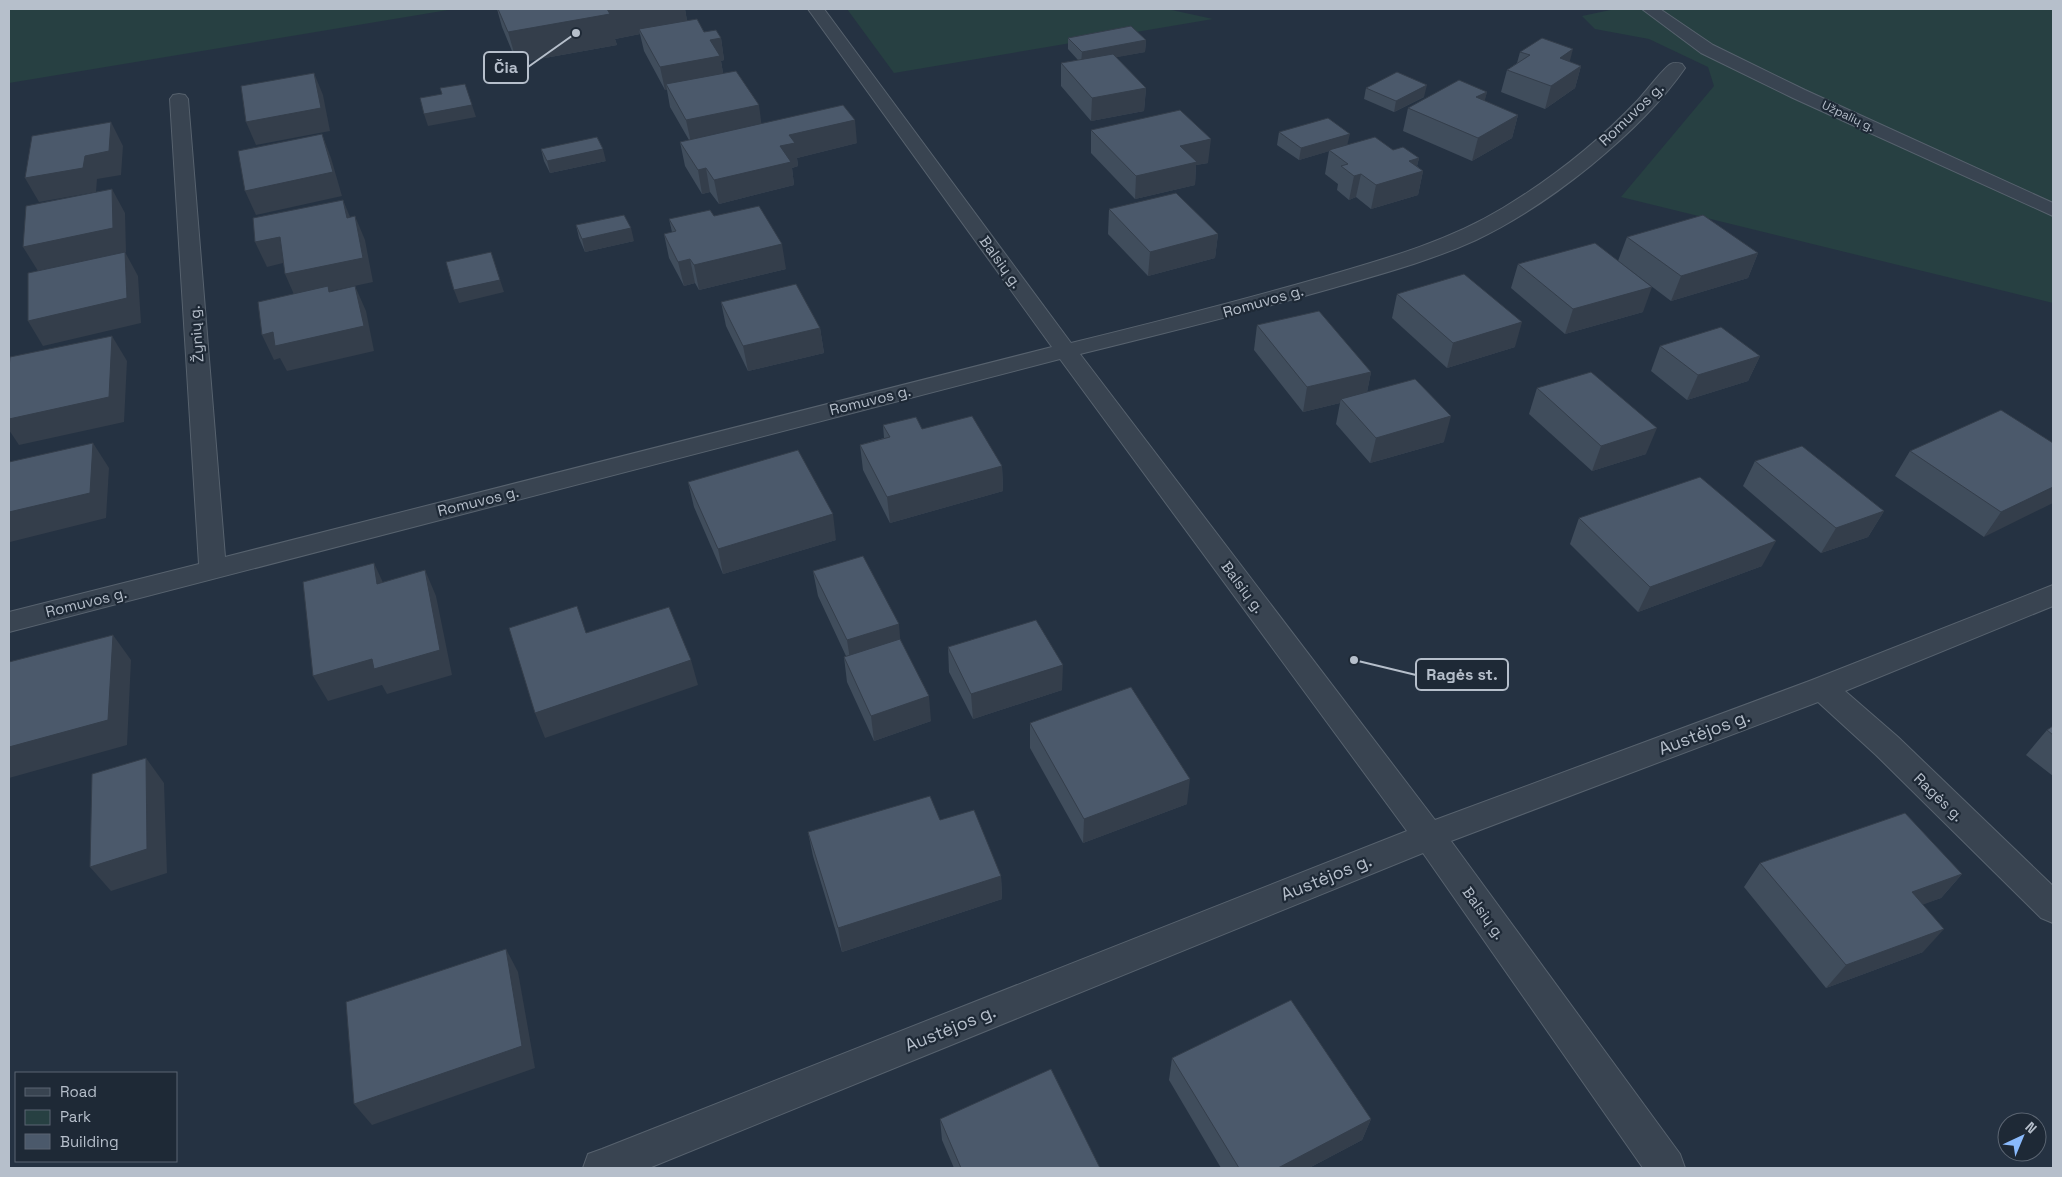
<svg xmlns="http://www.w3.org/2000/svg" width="2062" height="1177" font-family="'Space Grotesk',sans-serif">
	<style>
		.green { fill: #274042 }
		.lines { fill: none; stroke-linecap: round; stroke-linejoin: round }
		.street-casing { stroke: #57626e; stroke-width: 2 }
		.street { fill: #394451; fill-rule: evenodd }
		.wall { fill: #404d5c }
		.shaded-wall { fill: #343e4b }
		.building { fill: #4b596b; stroke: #343e4b }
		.labels { text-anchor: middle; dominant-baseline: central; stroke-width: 4.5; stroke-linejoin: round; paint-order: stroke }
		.far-street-label { font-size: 12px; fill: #b6bfcb; stroke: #1e2936 }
		.street-label { font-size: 15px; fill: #b6bfcb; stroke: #1e2936 }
		.near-street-label { font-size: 18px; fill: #b6bfcb; stroke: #1e2936 }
		.leader { fill: none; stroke: #b6bfcb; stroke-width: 2 }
		.callout-dot { fill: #b6bfcb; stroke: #1e2936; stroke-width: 2 }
		.callout { fill: #1e2936; stroke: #b6bfcb; stroke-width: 2 }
		.callout-label { font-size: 16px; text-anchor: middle; font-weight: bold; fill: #b6bfcb }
	</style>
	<rect width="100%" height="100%" fill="#253242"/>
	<g class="green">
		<path d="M9 9H454L9 83Z"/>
		<path d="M847 9H1167L1213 19 894 73Z"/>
		<path d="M1615 9H2053V303L1621 197 1714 86 1708 67 1649 39 1595 29 1582 16Z"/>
	</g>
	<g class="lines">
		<g class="street-casing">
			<g id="street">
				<path d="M808 9H824L1071 343C1153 323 1235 302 1316 279 1381 260 1445 243 1503 208 1553 178 1598 142 1638 100 1645 93 1664 67 1671 64 1675 62 1678 63 1682 64L1685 68C1640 133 1548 206 1476 240 1430 261 1381 274 1333 288 1249 312 1165 333 1080 354L1435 820 1812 680 2053 585V606L1845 691 1898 737 2053 886V923L2041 918 1876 755 1818 702 1451 841 1680 1154 1685 1168H1643L1423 853 649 1168H583L588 1154 602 1149 1407 831 1060 359 9 632V612L199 564 170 99 173 95 179 94 185 95 188 99 225 557 1052 347Z"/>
				<path d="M1642 9H1660L1713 45 1805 90 2053 203V216L1793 98 1701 53Z"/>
			</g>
		</g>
		<use href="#street" class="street"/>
	</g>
	<g class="wall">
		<path d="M497 9H685L687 21 704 32 721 38 724 60 721 61 723 73 762 124 857 143 797 158 798 166 792 168 794 185 719 204 710 192 702 194 685 166 680 142 689 140 670 107 667 90H665L644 51 640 34 615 39 617 45 517 63 502 27Z"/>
		<path d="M1068 38 1146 40 1145 52 1116 57 1146 88 1144 111 1091 121 1061 86V63L1078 60 1068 49Z"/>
		<path d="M1520 52 1570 62 1581 66 1575 88 1545 109 1501 92 1507 70 1517 63Z"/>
		<path d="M1366 88 1424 97 1394 112 1364 99Z"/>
		<path d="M1487 92 1484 101 1518 115 1512 138 1472 161 1403 131 1408 108Z"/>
		<path d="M1091 130 1208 163 1196 165 1195 185 1135 199 1091 153Z"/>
		<path d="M1279 132 1348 145 1393 150 1419 158 1417 166 1423 171 1418 195 1371 209 1356 197 1349 200 1337 190 1338 184 1325 174 1329 151 1299 160 1277 145Z"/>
		<path d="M541 149 606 161 550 173 544 161Z"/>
		<path d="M1109 209 1218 234 1215 258 1148 276 1108 234Z"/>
		<path d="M714 216 786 269 699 290 695 283 684 286 669 258 664 234 672 232 669 219Z"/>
		<path d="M576 225 634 241 585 252 579 238Z"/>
		<path d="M1627 237 1758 253 1748 278 1671 301 1618 261Z"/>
		<path d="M1518 264 1643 312 1565 334 1511 288Z"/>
		<path d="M1397 294 1515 347 1447 368 1392 318Z"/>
		<path d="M721 302 820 328 824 353 748 371 726 326Z"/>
		<path d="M1257 325 1371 372 1367 392 1444 442 1370 463 1336 424 1340 403 1303 412 1254 350Z"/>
		<path d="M1660 346 1760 356 1748 381 1687 400 1651 371Z"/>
		<path d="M1537 388 1646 454 1592 471 1529 414Z"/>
		<path d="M883 425 922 429 1002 466 1003 491 890 523 863 470 860 445 884 438Z"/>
		<path d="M2053 443 1984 537 1895 476 1910 451Z"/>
		<path d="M1755 461 1884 511 1868 537 1821 553 1743 486Z"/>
		<path d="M688 482 836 540 723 574 694 507Z"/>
		<path d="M1579 518 1762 566 1638 612 1570 544Z"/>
		<path d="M813 571 900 640 931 721 874 741 847 682 844 657 846 656 818 596Z"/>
		<path d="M948 647 1062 690 973 719 949 672Z"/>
		<path d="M1030 723 1187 804 1083 843 1030 748Z"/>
		<path d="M2053 726V776L2026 755 2047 730Z"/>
		<path d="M940 820 1001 876 1002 899 842 952 813 856 808 832Z"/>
		<path d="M1760 863 1962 874 1941 898 1923 904V952L1826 988 1744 887Z"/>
		<path d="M1172 1058 1371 1119 1362 1140 1309 1168H1221L1169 1080Z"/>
		<path d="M940 1119 1100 1168H954L942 1140Z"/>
	</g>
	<g class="shaded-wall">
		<path d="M607 9H685L688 26 639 29 640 34 615 39 617 45 517 63 508 32Z"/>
		<path d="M721 38 724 60 721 61 724 79 666 84 667 90H665L660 67 710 40Z"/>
		<path d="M1146 40 1145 52 1081 64 1082 52Z"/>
		<path d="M1573 49 1567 72 1560 58Z"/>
		<path d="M1581 66 1575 88 1545 109 1551 86Z"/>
		<path d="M314 73 323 95 330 131 256 145 246 122Z"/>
		<path d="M1427 85 1424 97 1394 112 1396 101Z"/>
		<path d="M1146 88 1144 111 1091 121 1092 98Z"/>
		<path d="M1487 92 1481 115 1476 97Z"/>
		<path d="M472 105 476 117 428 126 424 114Z"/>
		<path d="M759 105 762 128 691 143 686 120Z"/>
		<path d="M1518 115 1512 138 1472 161 1478 138Z"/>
		<path d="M855 120 857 143 797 158 798 166 792 168 794 185 719 204 714 180 789 135Z"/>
		<path d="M111 122 123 146 121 175 97 179 96 192 39 202 25 178 85 156Z"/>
		<path d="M322 134 331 158 342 196 256 215 245 191Z"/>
		<path d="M1350 134 1347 146 1299 160 1301 148Z"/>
		<path d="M1211 139 1208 163 1196 165 1195 185 1135 199 1136 176 1180 146Z"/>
		<path d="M603 149 606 161 550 173 547 161Z"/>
		<path d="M1419 158 1415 173 1423 171 1418 195 1371 209 1376 185 1409 161Z"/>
		<path d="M706 168 710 192 702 194 698 170Z"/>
		<path d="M1361 174 1356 197 1349 200 1354 176Z"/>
		<path d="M112 189 125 213 126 252H125L138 276 141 323 43 346 28 321 38 271 23 247Z"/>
		<path d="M343 200 353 224 347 218Z"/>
		<path d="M355 216 365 240 373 282 331 291 339 311 296 299 285 274Z"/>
		<path d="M631 228 634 241 585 252 582 239Z"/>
		<path d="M1218 234 1215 258 1148 276 1150 252Z"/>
		<path d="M280 237 291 261 267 267 255 242Z"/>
		<path d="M782 244 786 269 699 290 694 265Z"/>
		<path d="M1758 253 1748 278 1671 301 1681 276Z"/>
		<path d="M690 259 695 283 684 286 678 262Z"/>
		<path d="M500 280 504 292 459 303 454 290Z"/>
		<path d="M355 286 366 311 374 351 287 371 280 358 274 360 262 335Z"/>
		<path d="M1652 287 1643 312 1565 334 1573 309Z"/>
		<path d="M1522 322 1515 347 1447 368 1453 343Z"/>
		<path d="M820 328 824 353 748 371 743 346Z"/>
		<path d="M112 336 127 361 124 422 19 445 9 430V419Z"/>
		<path d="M1760 356 1748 381 1687 400 1698 375Z"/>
		<path d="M1371 372 1366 397 1341 399 1340 403 1303 412 1307 387Z"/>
		<path d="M1451 416 1444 442 1370 463 1376 438Z"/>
		<path d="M1657 428 1646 454 1592 471 1601 446Z"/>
		<path d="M93 443 109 468 106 518 10 542 9 540V512Z"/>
		<path d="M1002 466 1003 491 890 523 887 497Z"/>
		<path d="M2053 487V503L1984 537 2001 512Z"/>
		<path d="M1884 511 1868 537 1821 553 1836 528Z"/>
		<path d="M833 514 836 540 723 574 718 549Z"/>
		<path d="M1776 541 1762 566 1638 612 1650 587Z"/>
		<path d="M374 563 386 589 377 584Z"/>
		<path d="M425 570 436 596 452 675 387 694 382 685 328 701 313 676Z"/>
		<path d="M899 624 901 649 851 666 847 640Z"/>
		<path d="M113 635 131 660 127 745 9 778V747Z"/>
		<path d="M691 660 698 685 545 738 535 713Z"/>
		<path d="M1063 665 1062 690 973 719 971 694Z"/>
		<path d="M929 696 931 721 874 741 871 716Z"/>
		<path d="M146 758 164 783 167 873 111 891 90 867Z"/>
		<path d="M1190 779 1187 804 1083 843 1084 819Z"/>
		<path d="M1962 874 1941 898 1892 916 1912 892Z"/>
		<path d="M1001 876 1002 899 842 952 838 928Z"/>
		<path d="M1944 929 1923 952 1826 988 1846 965Z"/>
		<path d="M506 949 518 972 535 1068 372 1125 354 1104Z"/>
		<path d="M1371 1119 1362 1140 1309 1168H1278Z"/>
	</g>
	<g class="building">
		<path d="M498 9H607L610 14 508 32Z"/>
		<path d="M697 19 704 32 716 30 721 38 710 40 720 56 660 67 639 29Z"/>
		<path d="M1131 26 1146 40 1082 52 1068 38Z"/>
		<path d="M1542 38 1573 49 1560 58 1581 66 1551 86 1507 70 1530 55 1520 52Z"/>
		<path d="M1113 54 1146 88 1092 98 1061 63Z"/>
		<path d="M736 71 759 105 686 120 666 84Z"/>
		<path d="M1397 72 1427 85 1396 101 1366 88Z"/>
		<path d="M314 73 321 108 246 122 241 86Z"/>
		<path d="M1459 80 1487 92 1476 97 1518 115 1478 138 1408 108Z"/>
		<path d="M465 84 472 105 424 114 420 98 442 94 440 88Z"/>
		<path d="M843 105 855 120 789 135 795 143 780 146 791 162 714 180 706 168 698 170 680 142Z"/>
		<path d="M1180 110 1211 139 1180 146 1197 162 1136 176 1091 130Z"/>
		<path d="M1328 118 1350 134 1301 148 1279 132Z"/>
		<path d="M111 122 109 151 85 156 83 168 25 178 32 136Z"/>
		<path d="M322 134 333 172 245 191 238 151Z"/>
		<path d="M597 137 603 149 547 161 541 149Z"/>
		<path d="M1375 137 1393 150 1403 147 1419 158 1409 161 1423 171 1376 185 1361 174 1354 176 1341 166 1348 164 1329 150Z"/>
		<path d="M112 189 113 228 23 247 26 206Z"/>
		<path d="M1176 193 1218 234 1150 252 1109 209Z"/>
		<path d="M343 200 347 218 355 216 363 258 285 274 280 237 255 242 253 218Z"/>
		<path d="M759 206 782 244 694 265 690 259 678 262 664 234 676 231 669 219 710 210 714 216Z"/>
		<path d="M624 215 631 228 582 239 576 225Z"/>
		<path d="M1703 215 1758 253 1681 276 1627 237Z"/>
		<path d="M1595 243 1652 287 1573 309 1518 264Z"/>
		<path d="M125 252 127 298 28 321V273Z"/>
		<path d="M491 252 500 280 454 290 446 262Z"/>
		<path d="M1464 274 1522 322 1453 343 1397 294Z"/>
		<path d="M796 284 820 328 743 346 721 302Z"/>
		<path d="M328 286 329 292 355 286 364 326 275 346 273 332 262 335 258 302Z"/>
		<path d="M1319 311 1371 372 1307 387 1257 325Z"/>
		<path d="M1721 327 1760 356 1698 375 1660 346Z"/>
		<path d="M112 336 109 397 9 419V369L10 357Z"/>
		<path d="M1591 372 1657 428 1601 446 1537 388Z"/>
		<path d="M1415 379 1451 416 1376 438 1341 399Z"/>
		<path d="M2001 410 2053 443V487L2001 512 1910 451Z"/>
		<path d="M972 416 1002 466 887 497 860 445 890 437 883 425 916 417 922 429Z"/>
		<path d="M93 443 90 493 9 512V462Z"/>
		<path d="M1802 446 1884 511 1836 528 1755 461Z"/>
		<path d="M798 450 833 514 718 549 688 482Z"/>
		<path d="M1700 477 1776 541 1650 587 1579 518Z"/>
		<path d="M863 556 899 624 847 640 813 571Z"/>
		<path d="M374 563 377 584 425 570 440 650 374 669 372 659 313 676 303 582Z"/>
		<path d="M577 606 586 633 669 607 691 660 535 713 509 628Z"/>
		<path d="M1036 620 1063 665 971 694 948 647Z"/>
		<path d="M113 635 108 720 9 747V662Z"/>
		<path d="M900 639 929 696 871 716 844 657Z"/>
		<path d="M1131 687 1190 779 1084 819 1030 723Z"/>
		<path d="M2053 726V735L2047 730Z"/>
		<path d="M146 758 147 849 90 867 92 774Z"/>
		<path d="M930 796 940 820 974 810 1001 876 838 928 808 832Z"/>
		<path d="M1905 813 1962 874 1912 892 1944 929 1846 965 1760 863Z"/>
		<path d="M506 949 522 1046 354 1104 346 1002Z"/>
		<path d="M1291 1000 1371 1119 1278 1168H1239L1172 1058Z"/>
		<path d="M1051 1069 1100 1168H961L940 1119Z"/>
	</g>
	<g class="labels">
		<g class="far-street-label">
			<text transform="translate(1848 116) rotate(25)">Užpalių g.</text>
		</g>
		<g class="street-label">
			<text transform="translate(1631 114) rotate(-44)">Romuvos g.</text>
			<text transform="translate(1001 262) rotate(54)">Balsių g.</text>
			<text transform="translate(1263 301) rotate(-16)">Romuvos g.</text>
			<text transform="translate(196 334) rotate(-94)">Žynių g.</text>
			<text transform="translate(870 400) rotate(-14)">Romuvos g.</text>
			<text transform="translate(478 501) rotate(-14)">Romuvos g.</text>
			<text transform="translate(1243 587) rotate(53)">Balsių g.</text>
			<text transform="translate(86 602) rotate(-14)">Romuvos g.</text>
			<text transform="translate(1939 797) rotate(44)">Ragės g.</text>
			<text transform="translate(1484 913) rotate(54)">Balsių g.</text>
		</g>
		<g class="near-street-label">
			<text transform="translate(1704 732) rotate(-21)">Austėjos g.</text>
			<text transform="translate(1326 877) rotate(-22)">Austėjos g.</text>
			<text transform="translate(950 1028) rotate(-22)">Austėjos g.</text>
		</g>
	</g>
	<path class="leader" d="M576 33L528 67M1354 660L1416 675"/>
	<g class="callout-dot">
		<circle cx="576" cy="33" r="5"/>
		<circle cx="1354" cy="660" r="5"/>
	</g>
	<g class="callout">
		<rect x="484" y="52" width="44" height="31" rx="5"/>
		<rect x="1416" y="659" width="92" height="31" rx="5"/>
	</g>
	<g class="callout-label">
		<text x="506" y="73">Čia</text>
		<text x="1462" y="680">Ragės st.</text>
	</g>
	<rect width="2062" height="1177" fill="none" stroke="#b6bfcb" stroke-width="20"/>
	<rect x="15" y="1072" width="162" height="90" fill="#1e2936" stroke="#5b6572"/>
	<rect x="25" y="1088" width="25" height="8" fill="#394451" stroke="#5b6572"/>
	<text x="60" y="1097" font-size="15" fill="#b6bfcb">Road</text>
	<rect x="25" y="1110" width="25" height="15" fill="#274042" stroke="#5b6572"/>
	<text x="60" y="1122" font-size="15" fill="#b6bfcb">Park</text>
	<rect x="25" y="1134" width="25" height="15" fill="#4b596b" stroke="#5b6572"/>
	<text x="60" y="1147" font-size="15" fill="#b6bfcb">Building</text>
	<g transform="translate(2022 1137) rotate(44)"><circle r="24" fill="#1e2936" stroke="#5b6572"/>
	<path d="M0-4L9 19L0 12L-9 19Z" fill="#8abafc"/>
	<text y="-8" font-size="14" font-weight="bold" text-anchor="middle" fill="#b6bfcb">N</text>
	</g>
</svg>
